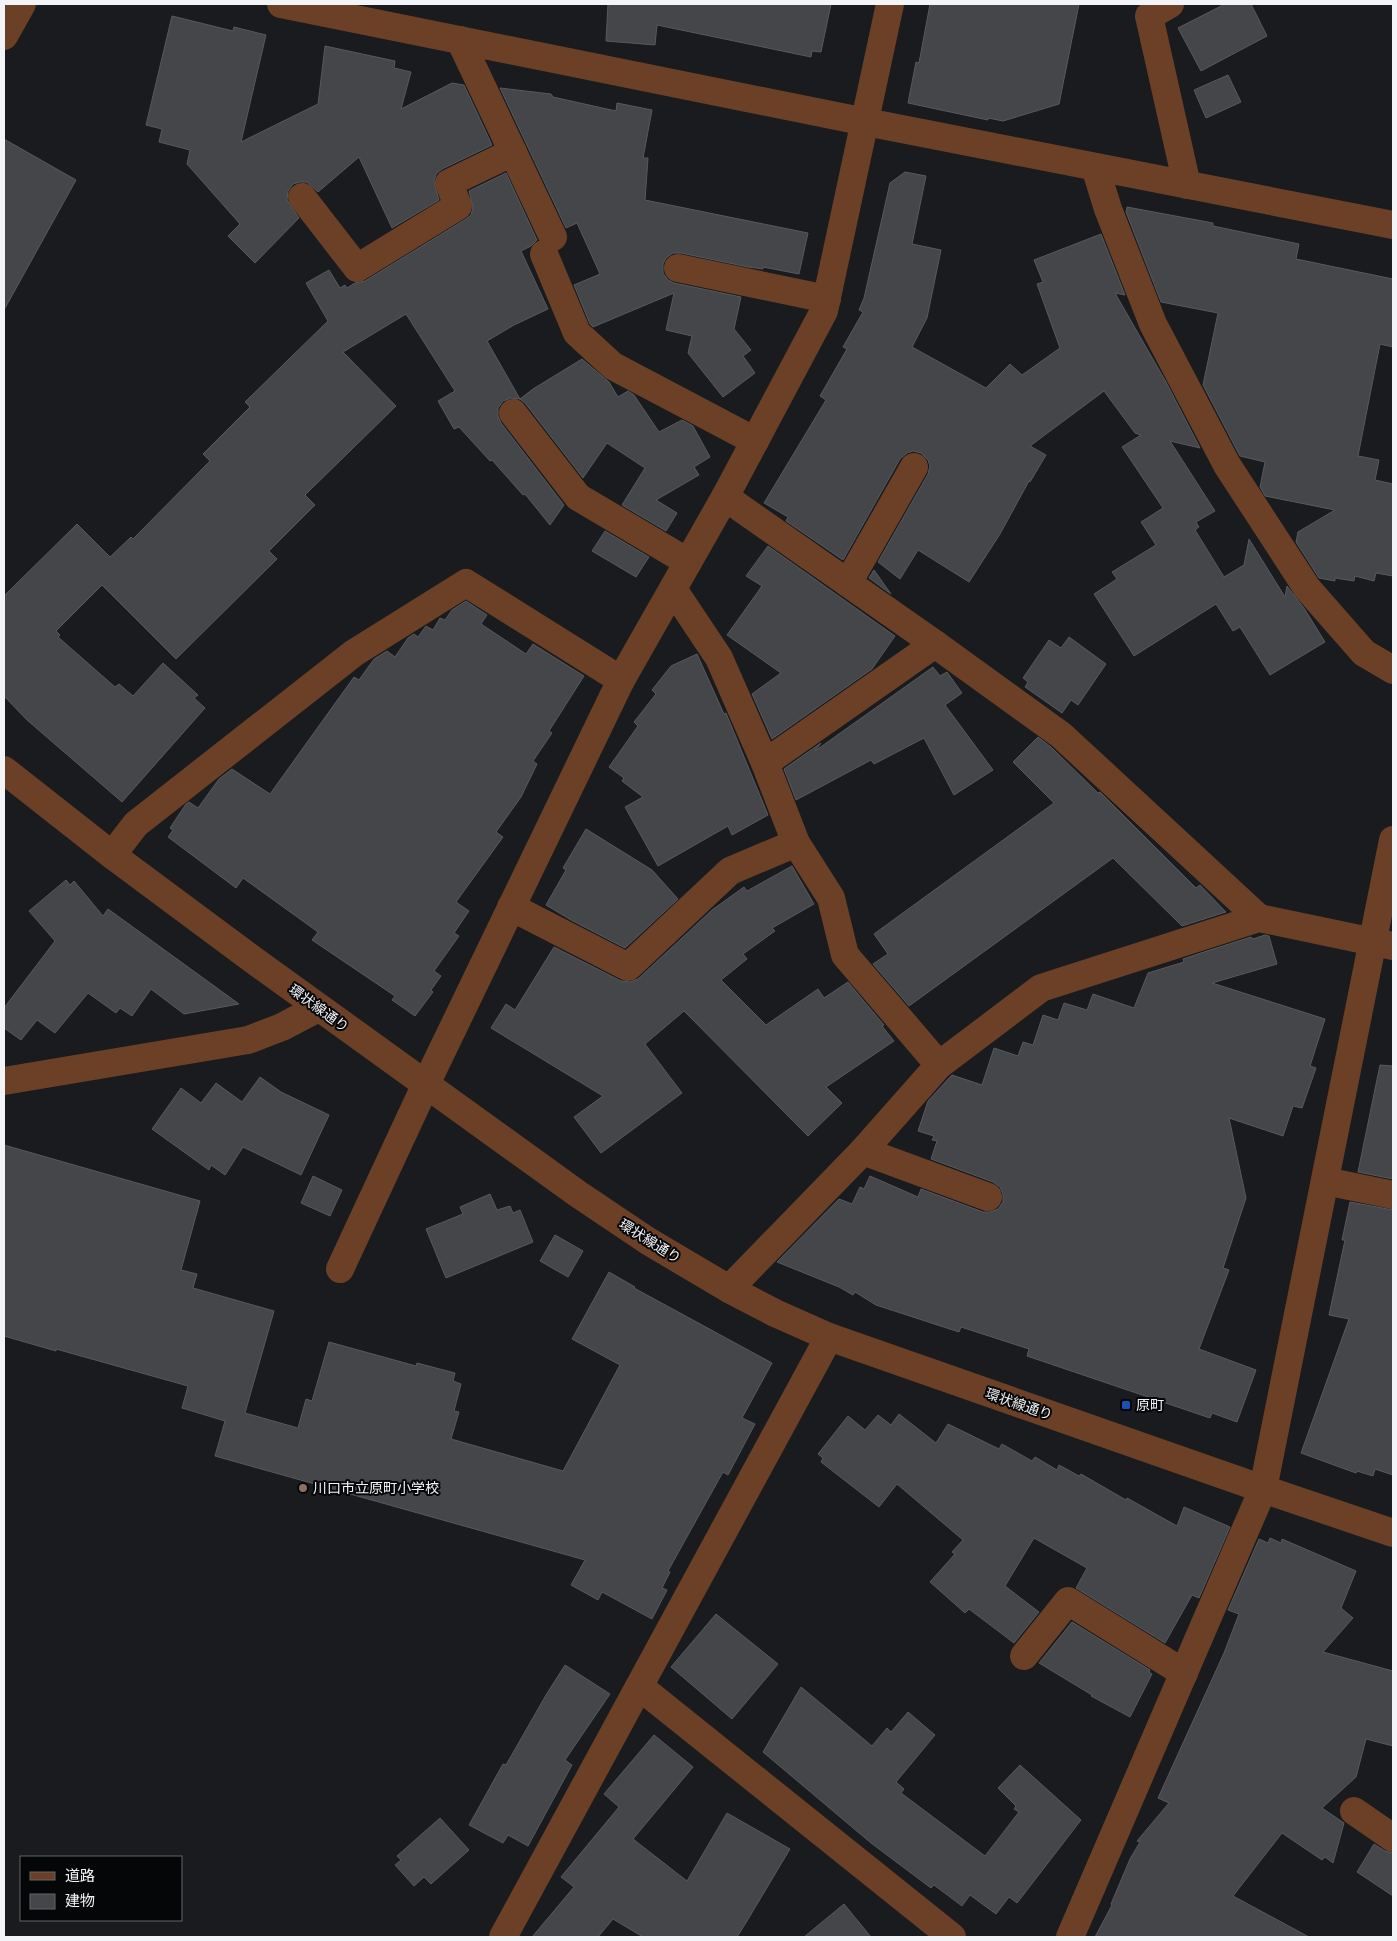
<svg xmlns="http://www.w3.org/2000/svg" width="1397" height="1941" font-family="'PT Sans','Noto Sans JP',sans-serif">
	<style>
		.building { fill: #44464a; stroke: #57595e }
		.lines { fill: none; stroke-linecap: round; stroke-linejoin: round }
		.minor { stroke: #6b4026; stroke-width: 28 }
		.transit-dot { fill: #1a4fb4; stroke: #050607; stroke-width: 2 }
		.education-dot { fill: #8d6e63; stroke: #050607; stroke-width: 2 }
		.labels { text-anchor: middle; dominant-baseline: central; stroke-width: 4; stroke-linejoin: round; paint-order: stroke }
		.street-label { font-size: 14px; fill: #f3f4f7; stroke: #050607 }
		.poi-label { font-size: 14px; fill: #f3f4f7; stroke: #050607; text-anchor: start }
	</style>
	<rect width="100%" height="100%" fill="#191b1f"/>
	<g class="building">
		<path d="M608 4H831L821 52 812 51 811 57 657 25 655 45 606 41Z"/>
		<path d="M930 4H1079L1059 104 1003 121 988 118V120L908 103 916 62 919 63Z"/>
		<path d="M1225 4H1251L1267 36 1201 71 1178 28Z"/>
		<path d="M172 16 233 31 234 27 266 35 241 142 318 104 325 46 395 61 394 68 411 72 401 109 452 83 464 85 492 145 442 169 436 174 434 182 439 200 392 228 359 157 318 192 307 182H300L293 184 288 191 287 200 299 218 255 263 228 236 240 224 187 164 190 150 159 142 162 129 146 125Z"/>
		<path d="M1228 75 1241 102 1206 118 1194 90Z"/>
		<path d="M500 88 551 94 553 97 616 111 617 103 652 110 643 158H648L645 200 808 233 799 274 763 267V269L748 267 681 253H673L666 258 663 264V273L668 280 674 283 741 297 734 329 751 350 743 356 755 373 723 397 688 353 692 336 666 330 674 293 593 327 590 324 574 285 600 274 577 223 566 228Z"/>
		<path d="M4 139 76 180 4 310Z"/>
		<path d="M905 172 926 176 912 244 941 250 927 318 912 347 986 388 1010 364 1022 375 1060 348 1037 284 1043 282 1034 260 1101 234 1125 295 1115 293 1166 382 1200 448 1170 441 1215 511 1196 522 1199 527 1195 530 1224 577 1244 565 1249 539 1285 597 1287 586 1304 608 1325 642 1270 675 1240 627 1233 631 1216 604 1134 656 1094 594 1117 579 1112 572 1156 545 1141 522 1163 508 1122 447 1141 435 1135 433 1104 391 1030 446 1046 455 1030 482 1029 481 1000 534 969 582 918 550 900 579 878 562 928 474 930 466 928 460 921 453 913 451 907 453 900 459 843 560 786 521 788 517 764 503 826 400 820 396 847 349 843 347 863 312 859 310 864 298 890 183Z"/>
		<path d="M506 173 537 240 531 246 521 251 548 309 514 325 487 341 520 399 511 398 503 401 498 408V416L501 423 564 505 550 525 525 494 523 495 492 460 490 461 459 427 454 429 438 401 455 391 406 314 343 352 396 406 305 495 315 505 269 551 277 559 176 659 102 585 56 631 60 635 58 637 115 687 119 684 133 696 163 663 198 695 194 698 205 708 122 802 27 720 4 696V596L77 524 110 557 131 537 133 539 210 461 203 454 250 407 245 402 328 321 306 283 329 270 340 288 345 285 347 288 355 283 365 281 466 219 471 215 473 208 469 191Z"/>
		<path d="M1127 207 1213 223V226L1299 244 1296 259 1393 279V347L1380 344 1358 456 1379 460 1375 480 1393 484V576L1376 573 1374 581 1355 576 1354 581 1335 578V581L1319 578 1296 542 1298 532 1335 510 1265 496 1260 487 1265 462 1240 456 1203 385 1218 313 1161 302 1126 212Z"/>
		<path d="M582 359 609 382 618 397 628 391 634 395 659 432 682 420 693 426 710 457 694 467 699 475 656 500 677 513 666 531 622 505 645 468 607 443 583 478 525 403 520 399 533 389Z"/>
		<path d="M605 531 649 557 636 577 592 551Z"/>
		<path d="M768 546 895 636 872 669 772 739 752 694 781 673 727 635 762 586 746 576Z"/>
		<path d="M874 570 891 594 869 578Z"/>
		<path d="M466 601 487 615 481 624 526 654 533 644 584 676 549 731 552 733 533 761 537 764 521 797 496 832 503 837 456 902 469 911 454 933 459 936 434 971 441 976 431 990 433 992 415 1016 392 1000 395 996 312 940 318 932 243 878 236 888 168 837 173 830 170 828 186 804 189 802 198 808 219 779 232 769 270 794 354 677 359 680 374 659 387 651 395 657 408 638 414 634 418 637 426 626 433 630 440 618 445 620 452 610Z"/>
		<path d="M1069 637 1106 664 1078 705 1071 700 1062 713 1025 687 1028 682 1023 678 1049 640 1061 648Z"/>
		<path d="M697 654 724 714 726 713 768 815 732 835 728 826 658 866 625 807 643 797 622 781 624 778 609 767 638 726 634 722 656 694 652 690 671 666Z"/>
		<path d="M933 667 940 676 947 672 962 693 945 705 993 770 954 795 924 738 874 764 871 760 796 800 784 769 821 743 815 751Z"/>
		<path d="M1038 737 1051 747 1098 793 1100 792 1196 888 1200 885 1226 912 1182 926 1113 858 909 1006 873 964 888 954 874 934 1054 803 1013 762Z"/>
		<path d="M586 829 652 870 678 899 625 948 571 920 546 905 566 870 563 868Z"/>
		<path d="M792 866 814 904 772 928 775 931 743 954 747 959 721 980 766 1025 818 989 824 998 848 982 884 1025 882 1026 894 1041 826 1087 842 1103 808 1136 684 1011 645 1044 682 1093 601 1153 574 1117 603 1096 491 1028 506 1004 515 1010 554 947 621 981 630 982 638 979 712 910 744 887 747 891Z"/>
		<path d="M66 880 70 885 74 881 103 916 108 909 239 1004 184 1014 151 989 132 1016 120 1008 116 1013 88 993 55 1033 37 1020 21 1040 4 1028V1008L55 941 29 911Z"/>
		<path d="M1265 935 1269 936 1277 964 1212 983 1325 1019 1310 1066 1316 1068 1302 1108 1293 1106 1283 1136 1229 1118 1246 1198 1223 1268 1229 1270 1199 1349 1256 1370 1237 1422 1212 1413 1210 1418 1027 1356 1029 1349 961 1327 959 1332 876 1305 855 1292 853 1295 839 1287 777 1262 839 1199 852 1204 860 1187 864 1189 870 1176 918 1197 921 1189 983 1212H990L998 1209 1003 1202V1194L1000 1187 993 1182 931 1159 937 1141 932 1140 934 1136 918 1131 928 1101 950 1077 952 1075 982 1085 994 1048 1018 1056 1023 1042 1033 1045 1043 1015 1058 1020 1064 1003 1087 1010 1093 994 1134 1008 1148 973 1184 962 1183 959 1207 951 1251 937 1253 939Z"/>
		<path d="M1380 1065 1393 1066V1179L1358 1172Z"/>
		<path d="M260 1077 281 1092 329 1115 301 1175 243 1147 225 1175 211 1165 209 1170 152 1129 181 1088 201 1103 216 1083 242 1102Z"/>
		<path d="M4 1145 200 1201 181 1270 197 1274 193 1288 274 1311 245 1413 298 1428 306 1399 312 1401 329 1342 416 1366 417 1363 455 1373 453 1381 461 1384 454 1411 459 1412 451 1439 563 1471 620 1365 572 1339 609 1272 635 1287 634 1288 772 1363 742 1418 755 1424 728 1475 723 1472 668 1571 670 1572 662 1588 667 1590 652 1619 602 1592 598 1600 571 1585 585 1560 215 1456 225 1421 182 1408 188 1386 56 1349V1351L4 1336Z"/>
		<path d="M313 1176 342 1190 330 1216 301 1203Z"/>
		<path d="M490 1194 497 1210 510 1206 513 1213 520 1210 533 1242 446 1278 426 1229 463 1214 460 1207Z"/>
		<path d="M1350 1202 1393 1210V1475L1375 1469 1373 1476 1357 1471 1356 1473 1301 1453 1349 1319 1329 1315 1345 1240H1342Z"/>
		<path d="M555 1235 583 1251 568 1277 540 1261Z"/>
		<path d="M899 1414 936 1443 948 1424 999 1449 1002 1444 1032 1461 1035 1457 1057 1470 1059 1465 1079 1476 1081 1474 1126 1500 1127 1498 1177 1526 1184 1507 1230 1527 1199 1598 1192 1595 1165 1643 1076 1588 1087 1568 1034 1538 1005 1586 1039 1612 1014 1643 969 1609 965 1613 930 1582 955 1554 952 1552 963 1540 897 1484 879 1507 821 1462 823 1458 818 1454 848 1416 865 1430 878 1415 891 1425Z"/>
		<path d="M1270 1538 1281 1543 1282 1539 1356 1571 1341 1608 1353 1618 1323 1652 1393 1671V1746L1366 1739 1356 1777 1322 1808 1344 1823 1333 1863 1325 1857 1322 1860 1282 1833 1233 1896 1309 1937H1095L1112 1905 1111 1904 1130 1859 1140 1842 1137 1841 1169 1803 1158 1798 1224 1653 1239 1614 1228 1610 1259 1539 1268 1543Z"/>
		<path d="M716 1614 778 1664 732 1719 671 1667Z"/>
		<path d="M1072 1622 1150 1670 1149 1672 1152 1674 1130 1717 1091 1696 1092 1695 1039 1663Z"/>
		<path d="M565 1665 610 1694 565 1760 572 1765 528 1846 508 1835 503 1843 469 1825 503 1764 506 1765 546 1695Z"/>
		<path d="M801 1687 872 1746 887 1728 891 1732 908 1712 935 1735 896 1782 904 1789 901 1793 985 1856 1019 1812 1014 1809 1016 1806 998 1788 1020 1765 1081 1820 1017 1903 1009 1897 996 1914 970 1895 962 1906 934 1885 931 1888 871 1843 763 1752Z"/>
		<path d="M654 1735 693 1767 633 1839 687 1881 727 1813 790 1849 747 1921 737 1937H643L613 1919 598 1937H532L574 1887 561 1877 619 1807 604 1794Z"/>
		<path d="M440 1818 469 1850 431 1884 424 1877 414 1886 395 1865 401 1860 397 1856Z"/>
		<path d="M1374 1844 1385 1851 1393 1853V1896L1357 1872Z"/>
		<path d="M844 1904 871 1937H804Z"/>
	</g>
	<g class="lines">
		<g class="minor">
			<path d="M281 4 866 122 1393 225"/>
			<path d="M1170 4 1149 16 1187 185"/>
			<path d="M4 36 22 4"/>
			<path d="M460 40 553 237"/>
			<path d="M1095 167 1108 209 1153 324 1227 465 1307 588 1364 653 1393 670"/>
			<path d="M302 197 357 268 458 206 449 183 513 152"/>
			<path d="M544 254 577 333 613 366 755 441"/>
			<path d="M678 268 827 299"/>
			<path d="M513 413 578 497 688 562"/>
			<path d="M725 497 935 644 1061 735 1259 918"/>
			<path d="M848 583 914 467"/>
			<path d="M673 589 719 658 765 763 796 843 831 898 845 955 939 1065"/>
			<path d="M765 763 935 644"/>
			<path d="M4 770 112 855 252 959 578 1194 648 1241 729 1289 775 1313 829 1337 1263 1489 1393 1533"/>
			<path d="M112 855 136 824 354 653 466 583 621 680"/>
			<path d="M511 907 628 967 730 871 796 843"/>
			<path d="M4 1081 248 1040 282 1027 318 1008"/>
			<path d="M863 1151 988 1197"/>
			<path d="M1325 1181 1393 1195"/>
			<path d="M340 1269 426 1084 621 680 725 497 824 311 890 4"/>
			<path d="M729 1289 863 1151 939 1065 1041 988 1259 918 1393 946"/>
			<path d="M1024 1656 1068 1601 1184 1673"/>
			<path d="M640 1687 952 1937"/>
			<path d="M1354 1811 1393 1838"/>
			<path d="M503 1937 829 1337"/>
			<path d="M1070 1937 1263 1489 1393 840"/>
		</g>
	</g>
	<rect class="transit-dot" x="1121" y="1400" width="10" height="10" rx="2.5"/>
	<circle class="education-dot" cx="303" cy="1488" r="5"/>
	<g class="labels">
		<g class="street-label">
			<text transform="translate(319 1008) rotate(36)">環状線通り</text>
			<text transform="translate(650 1241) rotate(32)">環状線通り</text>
			<text transform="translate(1019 1404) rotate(19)">環状線通り</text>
		</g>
		<g class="poi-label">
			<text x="1136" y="1405">原町</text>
			<text x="313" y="1488">川口市立原町小学校</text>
		</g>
	</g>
	<rect width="1397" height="1941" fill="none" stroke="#f3f4f7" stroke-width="10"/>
	<rect x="20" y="1856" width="162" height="65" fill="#050607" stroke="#646567"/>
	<rect x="30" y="1872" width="25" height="8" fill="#6b4026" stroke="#646567"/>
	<text x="65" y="1881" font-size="15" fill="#f3f4f7">道路</text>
	<rect x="30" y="1894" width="25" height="15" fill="#44464a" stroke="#646567"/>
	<text x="65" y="1906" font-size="15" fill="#f3f4f7">建物</text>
</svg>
